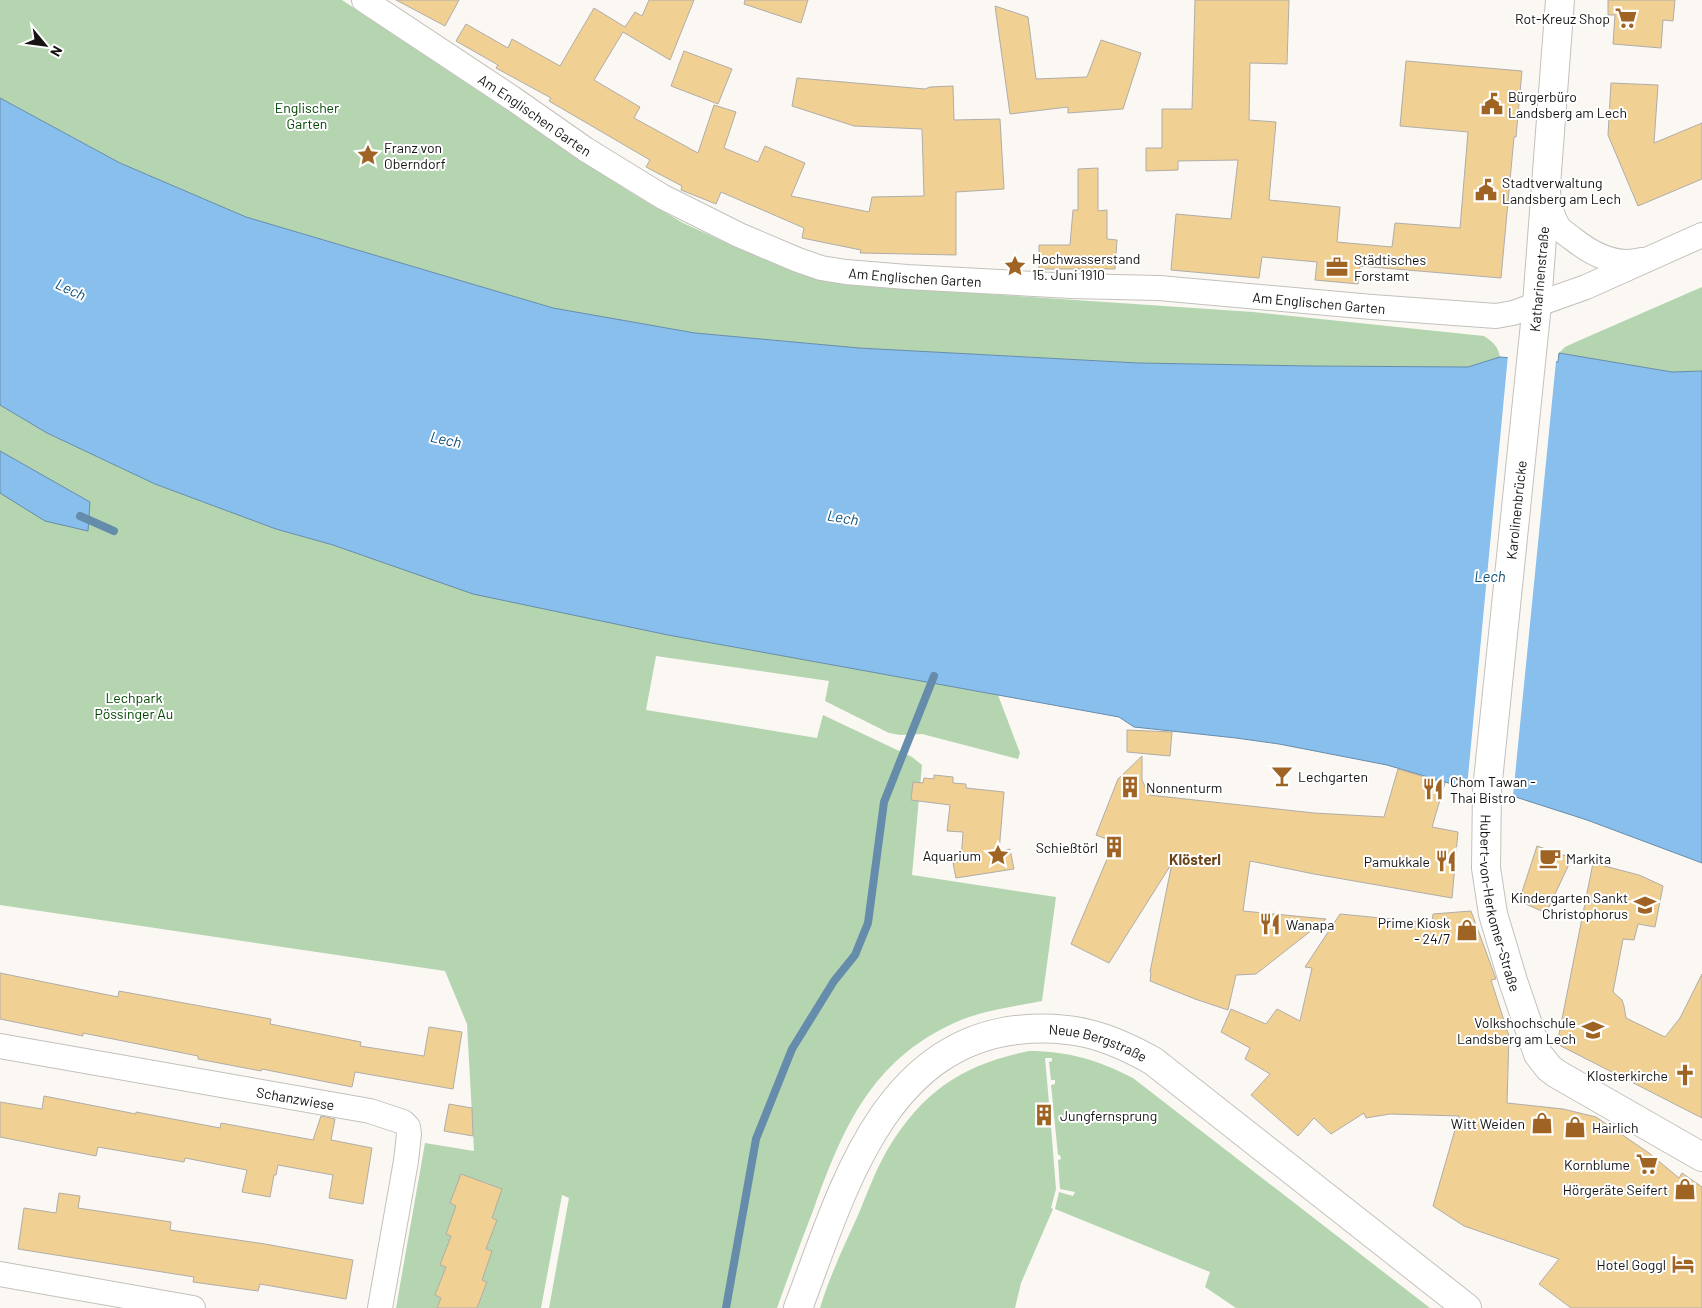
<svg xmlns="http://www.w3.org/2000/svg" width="1702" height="1308" font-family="Barlow,sans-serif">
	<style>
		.green { fill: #b4d5b0 }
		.water { fill: #88bfec; stroke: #668cab }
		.pier { fill: #fbf8f3 }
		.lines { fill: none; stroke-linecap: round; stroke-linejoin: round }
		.stream { stroke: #668cab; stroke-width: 8 }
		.building { fill: #f1d093; stroke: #b0ada9 }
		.minor-casing { stroke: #c3c1bc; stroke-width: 26 }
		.secondary-casing { stroke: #c3c1bc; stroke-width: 30 }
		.minor { stroke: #fff; stroke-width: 24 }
		.secondary { stroke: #fff; stroke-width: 28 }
		.labels { text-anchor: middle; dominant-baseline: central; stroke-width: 4; stroke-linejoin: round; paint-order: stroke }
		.poi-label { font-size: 14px; fill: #151413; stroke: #fff; text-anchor: end }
		.park-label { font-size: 14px; fill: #004500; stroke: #fff }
		.street-label { font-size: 14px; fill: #151413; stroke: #fff }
		.water-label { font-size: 15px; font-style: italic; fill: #0d4f79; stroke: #fff }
		.neighbourhood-label { font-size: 15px; font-weight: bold; fill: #6b4317; stroke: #fff }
	</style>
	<rect width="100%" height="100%" fill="#fbf8f3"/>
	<g class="green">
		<path d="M0 0H342L630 192 683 223 733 246 811 276 856 285 1253 312 1484 336C1493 342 1498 346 1500 357L1468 367 1310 366 1138 363 859 348 695 333 553 308 246 217 120 163 0 98Z"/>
		<path d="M1702 287V371L1672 372 1559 353 1565 347 1578 341Z"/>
		<path d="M0 405 47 433 155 484 276 529 333 545 472 593 668 635 998 695 1020 753 1018 759 922 734 900 735 889 733 825 701 829 681 656 656 646 710 817 738 823 715 912 757 922 765 912 875 1056 897 1042 1001C1012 1007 982 1010 954 1023 871 1061 843 1128 814 1208 801 1241 789 1275 777 1308H549L569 1198 562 1195 541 1308H396L425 1143 474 1151 467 1024 445 971 0 905Z"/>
		<path d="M1029 1051C1068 1051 1098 1060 1133 1078L1430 1308H1236L1205 1287 1210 1272 1055 1209 1059 1192 1073 1196 1075 1192 1060 1189 1058 1160 1061 1159 1060 1155H1058L1051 1085 1055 1084V1080H1051L1049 1062 1052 1061V1058H1045L1049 1103 1041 1108 1039 1113C1039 1121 1043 1125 1051 1126L1056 1189 1051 1208 1053 1209 1021 1283 1015 1308H820C830 1275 845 1244 859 1213 868 1191 877 1167 889 1147 924 1090 964 1064 1029 1051Z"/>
	</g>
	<g class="water">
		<path d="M0 98 120 163 246 217 553 308 695 333 859 348 1138 363 1310 366 1468 367 1500 357 1558 362 1559 353 1672 372 1702 371V863L1587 820 1500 792 1462 787 1387 765 1279 744 1236 738 1134 727 1119 717 668 635 473 594 333 545 276 529 155 484 47 433 0 405Z"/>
		<path d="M0 451 90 502 88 531 45 521 0 493Z"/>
	</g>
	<path class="pier" d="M1557 351 1513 796 1467 787 1508 355 1556 360Z"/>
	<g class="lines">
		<g class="stream">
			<path d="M80 516 114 531"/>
			<path d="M726 1308 756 1139 792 1049 834 981 855 955 868 923 884 802 934 676"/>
		</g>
	</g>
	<g class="building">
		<path d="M396 0H459L445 26Z"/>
		<path d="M649 0H694L670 60 623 32 594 80 640 107 634 118 698 153 714 105 736 112 724 148 758 162 765 146 805 163 791 196 869 212 872 197 924 196 922 129 854 126 792 106 797 78 925 89 930 87 953 86 954 120 1000 119 1004 189 956 192V255L860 253 861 250 802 238 804 228 721 192 716 204 681 190 682 186 646 167 650 160 549 101 551 98 496 68 498 65 456 41 466 24 508 48 512 39 560 66 594 8 625 27 635 12 642 16Z"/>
		<path d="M745 0H808L801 23 744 4Z"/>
		<path d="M1195 0H1289L1287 64 1250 63 1249 120 1276 122 1269 200 1340 207 1337 242 1392 247 1395 223 1460 228 1468 132 1400 126 1406 61 1522 71 1516 137H1514L1501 278 1360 266 1358 284 1315 280 1317 262 1262 257 1259 278 1171 270 1176 214 1231 219 1238 160 1178 161V170L1146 171V148H1162V109H1192Z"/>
		<path d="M1608 0H1675L1673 21 1663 20 1661 48 1613 44 1615 15H1608Z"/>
		<path d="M995 6 1028 17 1036 79 1087 77 1101 40 1141 53 1123 109 1068 113V107L1010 114Z"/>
		<path d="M684 51 732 69 718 104 671 86Z"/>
		<path d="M1611 83 1658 85 1654 143 1702 123V179L1638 206 1608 135Z"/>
		<path d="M1098 168V211L1107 210V239L1117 240 1115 269H1039V245H1070L1073 210H1078V169Z"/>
		<path d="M1127 730 1172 732 1170 756 1127 752Z"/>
		<path d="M1142 756V780L1149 795 1314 813 1384 817 1398 769 1445 783 1432 827 1458 832 1452 898 1314 874 1250 861 1243 911 1326 919 1256 974 1236 975 1228 1010 1195 999 1150 981 1151 973 1150 972 1172 863 1109 963 1071 944 1110 852 1106 851 1109 840 1096 835 1118 779Z"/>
		<path d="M934 775 953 777V783L966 784V788L1004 792 999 852 1010 849 1014 869 956 878 953 863 981 856 961 860 963 832 947 831 950 805 911 800 913 782 923 783 924 778 934 779Z"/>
		<path d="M1537 846 1572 858 1546 913 1519 901Z"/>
		<path d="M1593 863 1639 875 1663 886 1655 927 1638 924 1634 940 1623 939 1613 992 1622 1000 1624 1006 1626 1018 1665 1037 1680 1018 1702 974V1118L1557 1044Z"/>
		<path d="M1471 911 1496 979 1491 980 1509 1036 1507 1103 1563 1109 1596 1117 1649 1153 1679 1178 1682 1173 1702 1187V1308H1571L1539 1284 1559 1259 1464 1226 1433 1206 1459 1116 1390 1114 1366 1118 1364 1113 1331 1134 1314 1118 1298 1136 1251 1095 1270 1074 1245 1059 1250 1048 1221 1032 1231 1009 1266 1024 1277 1009 1300 1021 1312 968 1305 967 1340 914 1432 923 1433 914Z"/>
		<path d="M0 973 118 997 119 991 271 1019 270 1024 361 1042 360 1046 424 1056 429 1027 462 1032 453 1089 355 1072 352 1087 262 1069 261 1071 198 1059V1056L83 1033V1036L0 1019Z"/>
		<path d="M44 1096 136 1114V1112L220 1128 221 1123 313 1140 321 1116 335 1119 331 1140 372 1148 363 1204 329 1198 333 1175 278 1165 276 1175H274L270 1197 242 1192 247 1170 185 1158 184 1162 98 1147 96 1156 0 1137V1102L42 1109Z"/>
		<path d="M449 1104 472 1108 473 1136 444 1131Z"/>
		<path d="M461 1174 502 1189 492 1218 497 1220 486 1249 492 1251 482 1280 487 1282 477 1308H437L441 1298 435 1295 446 1267 440 1265 451 1236 446 1234 456 1206 450 1203Z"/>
		<path d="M59 1193 80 1196 78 1208 171 1222 170 1230 265 1244 353 1260 346 1299 260 1284 258 1291 193 1282 194 1277 18 1249 24 1208 56 1213Z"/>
	</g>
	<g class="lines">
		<g class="minor-casing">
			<g id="minor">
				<path id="s1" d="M364 0 512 98 585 149 663 197 739 235 798 260 821 268 846 272 907 277 1071 286 1159 288 1372 307 1496 316 1513 313 1586 287 1702 235"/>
				<path d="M1548 192C1550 204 1551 216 1558 226 1561 231 1568 235 1573 239 1592 254 1616 267 1641 260"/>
				<path id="s2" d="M0 1046 370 1111 403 1122 408 1127 409 1134 406 1161 380 1308"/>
				<path d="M0 1274 193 1308"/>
			</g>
		</g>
		<g class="secondary-casing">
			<g id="secondary">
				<path id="s3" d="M1560 0 1537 304 1487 790 1486 868 1493 914 1513 981 1538 1054 1549 1068 1557 1074 1702 1157"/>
				<path id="s4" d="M798 1308C840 1199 879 1047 1016 1030 1070 1024 1107 1035 1153 1061L1467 1308"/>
			</g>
		</g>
		<use href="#minor" class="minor"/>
		<use href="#secondary" class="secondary"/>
	</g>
	<defs>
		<g id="supermarket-bare" transform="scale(1.725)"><path d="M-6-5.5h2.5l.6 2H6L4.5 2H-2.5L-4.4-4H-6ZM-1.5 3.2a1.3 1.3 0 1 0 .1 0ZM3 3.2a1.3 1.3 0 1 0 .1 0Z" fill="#9f6424" stroke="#fff" stroke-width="2.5" paint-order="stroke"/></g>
		<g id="civic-bare" transform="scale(1.725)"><path d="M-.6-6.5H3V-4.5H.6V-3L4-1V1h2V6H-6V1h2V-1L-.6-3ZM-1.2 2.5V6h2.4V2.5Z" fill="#9f6424" stroke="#fff" stroke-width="2.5" paint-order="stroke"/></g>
		<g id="sight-bare" transform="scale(1.725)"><path d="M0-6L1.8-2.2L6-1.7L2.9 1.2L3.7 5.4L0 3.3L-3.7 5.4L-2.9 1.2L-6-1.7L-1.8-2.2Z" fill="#9f6424" stroke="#fff" stroke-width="2.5" paint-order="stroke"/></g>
		<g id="office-bare" transform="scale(1.725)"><path d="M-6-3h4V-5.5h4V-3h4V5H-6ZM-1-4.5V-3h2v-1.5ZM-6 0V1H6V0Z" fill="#9f6424" stroke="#fff" stroke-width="2.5" paint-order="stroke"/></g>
		<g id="bar-bare" transform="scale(1.725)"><path d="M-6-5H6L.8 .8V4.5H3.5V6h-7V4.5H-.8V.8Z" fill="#9f6424" stroke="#fff" stroke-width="2.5" paint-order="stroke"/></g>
		<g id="building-bare" transform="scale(1.725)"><path d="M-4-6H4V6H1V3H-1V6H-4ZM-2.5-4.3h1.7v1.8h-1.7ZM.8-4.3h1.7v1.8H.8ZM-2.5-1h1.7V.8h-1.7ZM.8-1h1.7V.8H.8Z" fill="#9f6424" stroke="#fff" stroke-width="2.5" paint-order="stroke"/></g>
		<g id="restaurant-bare" transform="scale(1.725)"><path d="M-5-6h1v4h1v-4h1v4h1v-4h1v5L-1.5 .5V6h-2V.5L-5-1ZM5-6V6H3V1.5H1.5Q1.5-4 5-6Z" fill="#9f6424" stroke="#fff" stroke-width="2.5" paint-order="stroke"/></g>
		<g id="cafe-bare" transform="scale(1.725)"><path d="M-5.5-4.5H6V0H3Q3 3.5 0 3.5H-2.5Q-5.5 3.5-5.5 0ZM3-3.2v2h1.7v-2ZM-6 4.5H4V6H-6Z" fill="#9f6424" stroke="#fff" stroke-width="2.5" paint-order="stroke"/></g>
		<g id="school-bare" transform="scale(1.725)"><path d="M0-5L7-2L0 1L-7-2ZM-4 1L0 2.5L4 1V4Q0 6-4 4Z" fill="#9f6424" stroke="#fff" stroke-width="2.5" paint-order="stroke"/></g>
		<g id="shop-bare" transform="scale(1.725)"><path d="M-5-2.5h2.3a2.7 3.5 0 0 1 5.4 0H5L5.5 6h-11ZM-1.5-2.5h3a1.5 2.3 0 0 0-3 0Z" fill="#9f6424" stroke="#fff" stroke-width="2.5" paint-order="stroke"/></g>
		<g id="university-bare" transform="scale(1.725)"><path d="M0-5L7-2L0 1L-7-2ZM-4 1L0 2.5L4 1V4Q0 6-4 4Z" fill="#9f6424" stroke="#fff" stroke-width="2.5" paint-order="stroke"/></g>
		<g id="church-bare" transform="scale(1.725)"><path d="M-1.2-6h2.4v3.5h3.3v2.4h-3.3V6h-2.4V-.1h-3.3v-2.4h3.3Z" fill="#9f6424" stroke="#fff" stroke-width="2.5" paint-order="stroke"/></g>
		<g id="hotel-bare" transform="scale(1.725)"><path d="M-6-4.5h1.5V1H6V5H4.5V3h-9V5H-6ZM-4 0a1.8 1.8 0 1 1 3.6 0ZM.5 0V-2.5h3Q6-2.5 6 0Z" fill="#9f6424" stroke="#fff" stroke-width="2.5" paint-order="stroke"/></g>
	</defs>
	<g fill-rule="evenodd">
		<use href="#supermarket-bare" x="1626" y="18"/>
		<use href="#civic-bare" x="1492" y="104"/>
		<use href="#sight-bare" x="368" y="155"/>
		<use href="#civic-bare" x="1486" y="190"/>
		<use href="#sight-bare" x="1015" y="266"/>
		<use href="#office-bare" x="1337" y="267"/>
		<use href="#bar-bare" x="1282" y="776"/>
		<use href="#building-bare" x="1130" y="787"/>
		<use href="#restaurant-bare" x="1433" y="789"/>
		<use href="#building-bare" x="1114" y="847"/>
		<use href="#sight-bare" x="998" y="855"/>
		<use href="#cafe-bare" x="1550" y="858"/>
		<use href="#restaurant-bare" x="1446" y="861"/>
		<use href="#school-bare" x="1645" y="905"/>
		<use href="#restaurant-bare" x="1270" y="924"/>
		<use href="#shop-bare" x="1467" y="930"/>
		<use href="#university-bare" x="1593" y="1030"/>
		<use href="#church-bare" x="1685" y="1075"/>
		<use href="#building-bare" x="1044" y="1115"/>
		<use href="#shop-bare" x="1542" y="1123"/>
		<use href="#shop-bare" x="1575" y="1127"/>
		<use href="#supermarket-bare" x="1647" y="1164"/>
		<use href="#shop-bare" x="1685" y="1189"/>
		<use href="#hotel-bare" x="1683" y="1264"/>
	</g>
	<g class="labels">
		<g class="poi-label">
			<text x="1610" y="18">Rot-Kreuz Shop</text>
			<text x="1508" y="96" text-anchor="start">Bürgerbüro<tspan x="1508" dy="16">Landsberg am Lech</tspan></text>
			<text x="384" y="147" text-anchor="start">Franz von<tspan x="384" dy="16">Oberndorf</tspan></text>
			<text x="1502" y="182" text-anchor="start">Stadtverwaltung<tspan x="1502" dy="16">Landsberg am Lech</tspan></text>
			<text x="1032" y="258" text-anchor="start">Hochwasserstand<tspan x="1032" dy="16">15. Juni 1910</tspan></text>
			<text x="1354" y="259" text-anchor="start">Städtisches<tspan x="1354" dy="16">Forstamt</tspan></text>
			<text x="1298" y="776" text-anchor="start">Lechgarten</text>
			<text x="1450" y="781" text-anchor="start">Chom Tawan -<tspan x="1450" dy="16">Thai Bistro</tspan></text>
			<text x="1146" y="787" text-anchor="start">Nonnenturm</text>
			<text x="1098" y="847">Schießtörl</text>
			<text x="981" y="855">Aquarium</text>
			<text x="1566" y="858" text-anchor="start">Markita</text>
			<text x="1430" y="861">Pamukkale</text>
			<text x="1628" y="897">Kindergarten Sankt<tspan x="1628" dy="16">Christophorus</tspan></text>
			<text x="1450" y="922">Prime Kiosk<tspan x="1450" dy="16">- 24/7</tspan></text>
			<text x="1286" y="924" text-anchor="start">Wanapa</text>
			<text x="1576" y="1022">Volkshochschule<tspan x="1576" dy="16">Landsberg am Lech</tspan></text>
			<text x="1668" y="1075">Klosterkirche</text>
			<text x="1060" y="1115" text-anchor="start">Jungfernsprung</text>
			<text x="1525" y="1123">Witt Weiden</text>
			<text x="1592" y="1127" text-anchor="start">Hairlich</text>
			<text x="1630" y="1164">Kornblume</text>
			<text x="1668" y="1189">Hörgeräte Seifert</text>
			<text x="1666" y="1264">Hotel Goggl</text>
		</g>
		<g class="park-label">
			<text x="307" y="107">Englischer<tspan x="307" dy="16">Garten</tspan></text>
			<text x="134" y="697">Lechpark<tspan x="134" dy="16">Pössinger Au</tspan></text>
		</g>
		<g class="street-label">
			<text stroke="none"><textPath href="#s1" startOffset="206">Am Englischen Garten</textPath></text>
			<text stroke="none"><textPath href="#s1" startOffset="626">Am Englischen Garten</textPath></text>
			<text transform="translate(1539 279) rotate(-85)">Katharinenstraße</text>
			<text stroke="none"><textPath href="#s1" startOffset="1031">Am Englischen Garten</textPath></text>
			<text transform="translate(1516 510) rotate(-84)">Karolinenbrücke</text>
			<text stroke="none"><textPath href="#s3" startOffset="908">Hubert-von-Herkomer-Straße</textPath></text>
			<text stroke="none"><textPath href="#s4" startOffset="458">Neue Bergstraße</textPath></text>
			<text stroke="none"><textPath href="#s2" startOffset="300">Schanzwiese</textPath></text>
		</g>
		<g class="water-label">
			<text transform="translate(71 289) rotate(25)">Lech</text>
			<text transform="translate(446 439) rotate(12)">Lech</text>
			<text transform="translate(843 517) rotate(10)">Lech</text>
			<text x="1490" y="576">Lech</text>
		</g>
		<g class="neighbourhood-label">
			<text x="1195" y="859">Klösterl</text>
		</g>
	</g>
	<g transform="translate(45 45) rotate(119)" stroke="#ffffff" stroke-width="4" paint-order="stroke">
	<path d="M0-4L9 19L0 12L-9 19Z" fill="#151413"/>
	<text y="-8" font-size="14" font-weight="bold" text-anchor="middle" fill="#151413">N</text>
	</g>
</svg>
